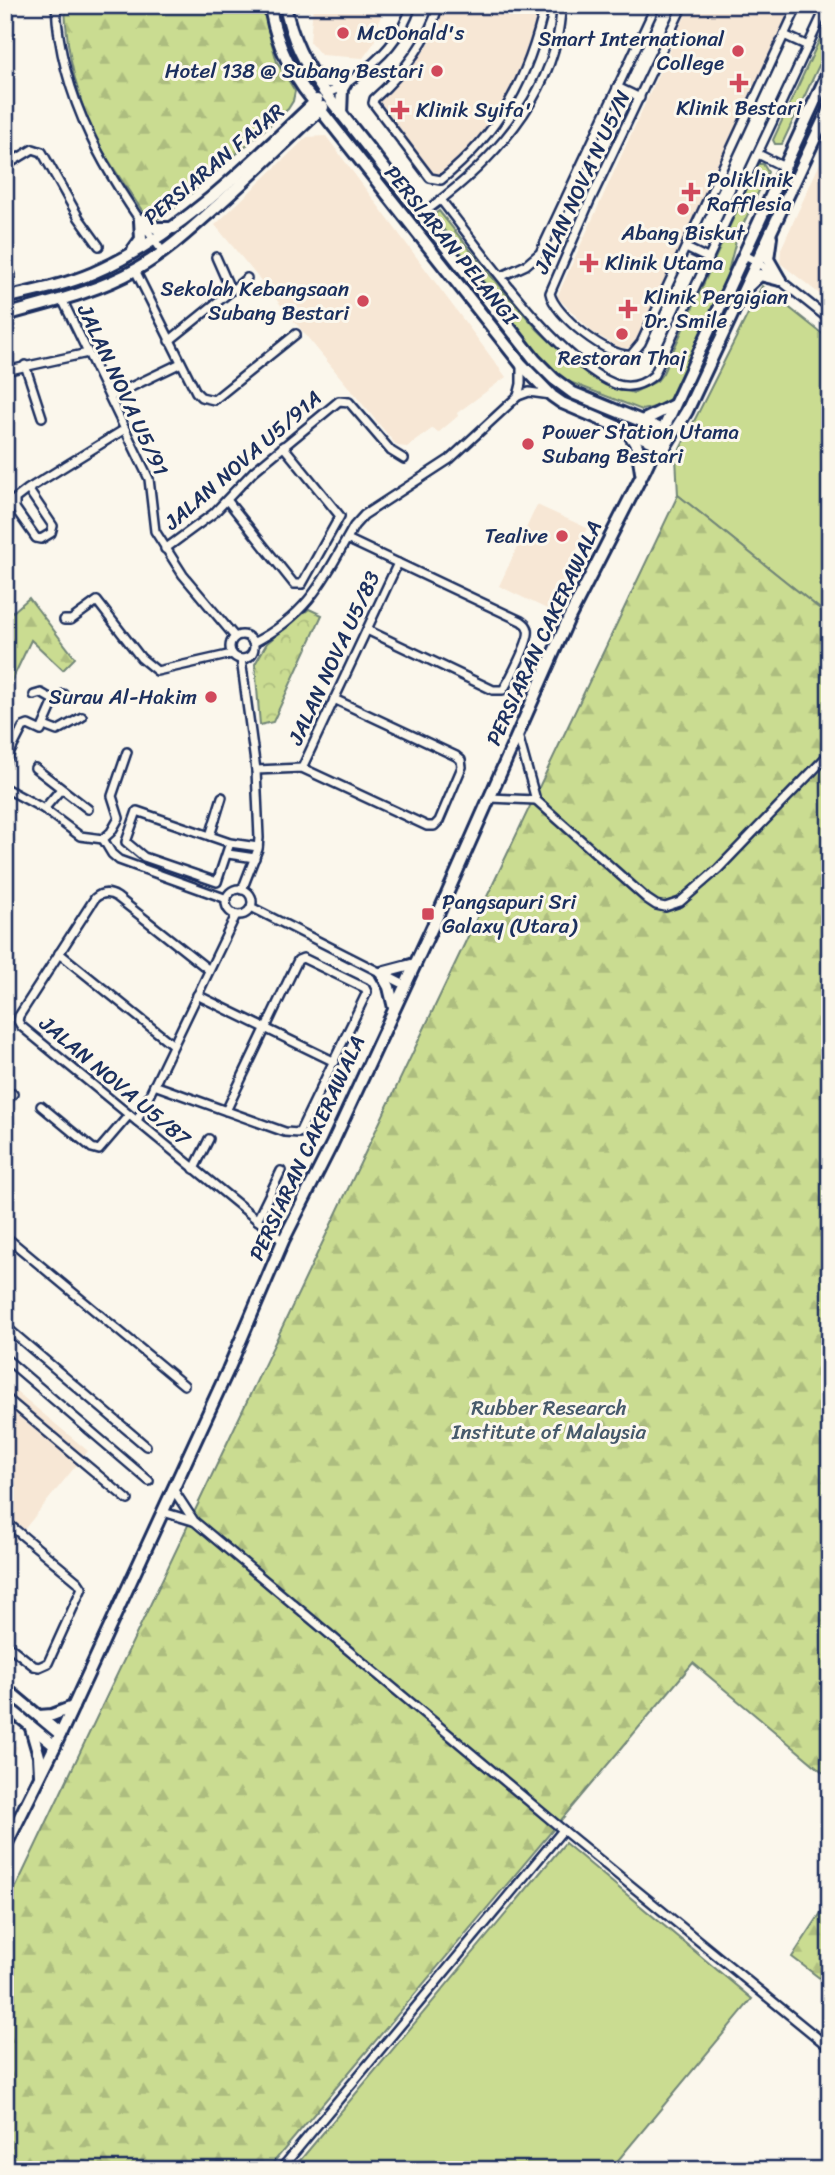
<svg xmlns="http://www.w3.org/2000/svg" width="835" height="2175" font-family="Sriracha,sans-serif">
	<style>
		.built { fill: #f7e7d5 }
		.grass { fill: #cadc91; stroke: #728678; stroke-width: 2 }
		.forest { fill: url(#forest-firs); stroke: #728678; stroke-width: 2 }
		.park { fill: url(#park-crowns); stroke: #728678; stroke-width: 2 }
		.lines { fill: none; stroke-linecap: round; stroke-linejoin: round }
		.street-casing { stroke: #1b2f5e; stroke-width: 12 }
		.secondary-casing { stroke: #1b2f5e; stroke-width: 16 }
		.street { stroke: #fbf7ec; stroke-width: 7 }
		.secondary { stroke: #fbf7ec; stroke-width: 10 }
		.poi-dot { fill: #d1495b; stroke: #fbf7ec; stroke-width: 2.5 }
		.labels { text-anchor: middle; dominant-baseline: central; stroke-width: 6; stroke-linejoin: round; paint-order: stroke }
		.poi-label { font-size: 21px; fill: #1b2f5e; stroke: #fbf7ec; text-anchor: start }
		.street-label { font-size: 21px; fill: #1b2f5e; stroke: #fbf7ec }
		.park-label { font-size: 21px; fill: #475a6b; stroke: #fbf7ec }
	</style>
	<defs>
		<pattern id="forest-firs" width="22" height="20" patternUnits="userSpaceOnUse" patternTransform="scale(1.75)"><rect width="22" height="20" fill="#cadc91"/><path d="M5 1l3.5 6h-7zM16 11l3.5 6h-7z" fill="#adbd7f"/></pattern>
		<pattern id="park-crowns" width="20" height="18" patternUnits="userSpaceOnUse" patternTransform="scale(1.75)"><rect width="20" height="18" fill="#cadc91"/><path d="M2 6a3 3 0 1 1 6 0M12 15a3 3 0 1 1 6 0" fill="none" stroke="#adbd7f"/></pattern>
	</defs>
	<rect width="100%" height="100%" fill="#fbf7ec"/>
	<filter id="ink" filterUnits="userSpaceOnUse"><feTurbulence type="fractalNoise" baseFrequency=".0143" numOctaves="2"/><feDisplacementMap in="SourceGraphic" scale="14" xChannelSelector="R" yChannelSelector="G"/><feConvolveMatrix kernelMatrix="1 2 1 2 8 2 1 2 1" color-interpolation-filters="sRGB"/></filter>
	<g filter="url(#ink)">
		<g class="built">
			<path d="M313 5H351L382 10 374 43 363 58 321 55 310 42Z"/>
			<path d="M444 5H540L526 55 508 96 476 141 441 174 433 173 378 104 424 51 435 33Z"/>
			<path d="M690 5H792L637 340 629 348H620L592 332 557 297Z"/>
			<path d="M326 136 506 377 457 413 458 416 438 433 433 428 407 447 397 446 215 225 307 137Z"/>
			<path d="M830 141V302L780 263 781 249Z"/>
			<path d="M537 505 587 528 549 610 499 586Z"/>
			<path d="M5 1382 88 1451 5 1553Z"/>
			<path d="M5 1737 17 1747 5 1772Z"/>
		</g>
		<g class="grass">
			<path d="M275 5H277L284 34 293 56 312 91C291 73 281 32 275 5Z"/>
			<path d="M830 17V42L782 144H775L773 140Z"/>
			<path d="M334 114 517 345 514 347 331 116Z"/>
			<path d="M811 122 813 123 753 250 751 249Z"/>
			<path d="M758 164H763L768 172 737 237 726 279 669 400 663 405 642 410 562 379 540 356 435 218V214L439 211 500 287 538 330 577 367 609 385 633 393 657 381 663 373Z"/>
			<path d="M744 263 747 264 678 411 677 409Z"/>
			<path d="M762 286 830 340V617L678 495 676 457Z"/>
			<path d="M521 350 544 378 569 397 652 430V432L568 400 542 380 518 352Z"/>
			<path d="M565 1843 752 1999 610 2170H292Z"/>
		</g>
		<g class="forest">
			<path d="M65 5H265L268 30 277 62 295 91 293 101 288 109 164 217 155 219 145 215C131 194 116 173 103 151 79 109 66 54 65 5Z"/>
			<path d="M678 495 830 617V1778L693 1663 267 2170H5V1910Z"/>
			<path d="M29 598 75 658 63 670 31 640 5 695V604L13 612Z"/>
			<path d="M830 1899V1986L792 1957Z"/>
		</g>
		<path class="park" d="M309 609 322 615 273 722 260 725 255 664 267 643Z"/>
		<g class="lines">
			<g class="street-casing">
				<g id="street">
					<path d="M56 5C60 99 108 179 163 252"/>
					<path d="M439 5C427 43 403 73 374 99L373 103 430 178 441 180C500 133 529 77 545 5"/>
					<path d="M683 5 589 203 550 293C554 315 609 358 631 355L641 343 798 5"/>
					<path d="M784 35 808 46"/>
					<path d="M617 87 640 98"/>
					<path d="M325 93C337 91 344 85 354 78 382 58 401 38 412 5"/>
					<path d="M758 154 784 167"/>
					<path d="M5 166 33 149 42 152 79 218 99 246"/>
					<path d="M441 200C480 249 558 362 615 384 629 389 643 385 654 375L827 5"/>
					<path d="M420 215C480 173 541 112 557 38 560 27 560 16 562 5"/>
					<path d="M686 248 709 259"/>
					<path d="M743 254 756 261 830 320"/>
					<path d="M216 257 231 291"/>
					<path d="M5 263 11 275"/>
					<path d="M135 270 196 392 201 397 214 400 296 334"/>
					<path d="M502 276 526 265 540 253 656 5"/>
					<path d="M62 299 149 479 155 531 183 575 235 637"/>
					<path d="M169 341 247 278"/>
					<path d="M25 365 42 417"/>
					<path d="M5 371 88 353"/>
					<path d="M518 396 521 384V366"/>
					<path d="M110 397 181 363"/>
					<path d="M28 489 53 526 51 533 41 539 36 538 15 508V499L28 489 125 429"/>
					<path d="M227 500 294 584H302L340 516 283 446"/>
					<path d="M347 539 521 621C525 624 527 625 528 630 531 639 509 681 503 690H493L367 630"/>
					<path d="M165 549 214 513 254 471 339 401 349 402 391 451 404 459"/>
					<path d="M64 620H71L97 601 141 658 157 671 232 654"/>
					<circle cx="242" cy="647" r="12"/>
					<path d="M253 643C309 615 325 577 354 526L364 515 450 459 518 396 529 392 551 395"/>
					<path d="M241 659 256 770 259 838 258 849 242 890"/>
					<path d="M34 695 41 693 55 701"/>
					<path d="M44 726 57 731 82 717"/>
					<path d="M518 735 536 800 647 899 656 905 665 907 680 902 718 869 830 753"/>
					<path d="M5 762 23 727 28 725 41 731 52 706 63 694"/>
					<path d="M35 768 88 809"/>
					<path d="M302 768 398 563"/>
					<path d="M256 770 302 768 427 826H434L439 821 462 767 461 760 456 756 334 699"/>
					<path d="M5 788 44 809 80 836 103 839 111 832 119 818 112 796 127 752"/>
					<path d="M490 798 536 800"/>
					<path d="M44 809 61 789"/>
					<path d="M210 836 222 797"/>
					<path d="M103 839 112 854 119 860 227 899"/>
					<path d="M230 843 217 882 144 857 126 842 137 811 230 843 258 847"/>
					<path d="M228 854 255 858"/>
					<circle cx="239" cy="902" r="13"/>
					<path d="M251 907 405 985"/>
					<path d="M59 953 173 1045"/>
					<path d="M209 970 117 897C109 892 102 892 95 898L19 1016 18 1021 21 1026 283 1241"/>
					<path d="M197 995 335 1062"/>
					<path d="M154 1085 285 1132 299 1133 367 992 365 988 303 958 298 960 226 1111"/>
					<path d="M5 1103 13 1094"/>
					<path d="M41 1106 92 1148 99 1150 129 1115"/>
					<path d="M137 1121 236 915"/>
					<path d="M194 1169 209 1139"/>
					<path d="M257 1220 281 1171"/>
					<path d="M5 1236 184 1385"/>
					<path d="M5 1326 146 1446"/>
					<path d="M5 1358 149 1481"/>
					<path d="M5 1397 128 1500"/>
					<path d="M173 1489 194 1521 563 1830 830 2048"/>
					<path d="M163 1512 193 1521"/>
					<path d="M5 1521 78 1582 82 1588 48 1663 39 1667 34 1666 5 1643"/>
					<path d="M280 2170 563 1830"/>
				</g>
			</g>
			<g class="secondary-casing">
				<g id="secondary">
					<path d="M270 5C274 37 286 63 304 89L521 364 552 396 562 403 665 447"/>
					<path d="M285 5C291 38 305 65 325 93L535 360 554 379 573 393 673 434"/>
					<path d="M314 74 328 82 345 84 342 89 341 114"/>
					<path d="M140 220 156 228H174"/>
					<path d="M771 237 768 259 780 280"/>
					<path d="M133 250 141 239 140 220"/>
					<path d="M746 288 760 275 780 280"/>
					<path d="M5 298C35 291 65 285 93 273 179 236 250 164 317 100"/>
					<path d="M5 315C49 303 97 292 137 269 167 252 191 229 217 206 253 174 287 140 323 107"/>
					<path d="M642 421 674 405"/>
					<path d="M628 432 637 446 641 472"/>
					<path d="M661 453 687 411 830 106"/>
					<path d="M394 1008 389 987 381 973 415 964"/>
					<path d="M5 1688 60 1734"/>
					<path d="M5 1705 55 1746"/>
					<path d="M39 1716 52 1715 73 1707"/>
					<path d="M31 1728 39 1756 40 1774"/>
					<path d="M5 1847 55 1746 228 1370 283 1241 332 1144 436 919 568 620 646 467 830 68"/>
				</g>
			</g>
			<use href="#street" class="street"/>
			<use href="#secondary" class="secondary"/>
		</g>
	</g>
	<g class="poi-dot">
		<circle cx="343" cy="33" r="7"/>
		<circle cx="738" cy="51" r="7"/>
		<circle cx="437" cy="71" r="7"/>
		<path d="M735.5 72.5h7v7h7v7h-7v7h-7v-7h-7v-7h7z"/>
		<path d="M396.5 99.5h7v7h7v7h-7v7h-7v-7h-7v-7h7z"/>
		<path d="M687.5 181.5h7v7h7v7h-7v7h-7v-7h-7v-7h7z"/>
		<circle cx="683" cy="209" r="7"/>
		<path d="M585.5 252.5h7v7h7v7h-7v7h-7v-7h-7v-7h7z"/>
		<circle cx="363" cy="301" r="7"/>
		<path d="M624.5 298.5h7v7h7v7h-7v7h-7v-7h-7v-7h7z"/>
		<circle cx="622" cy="334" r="7"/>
		<circle cx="528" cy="444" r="7"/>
		<circle cx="562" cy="536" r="7"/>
		<circle cx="211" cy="697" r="7"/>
		<rect x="421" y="907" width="14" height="14" rx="3.5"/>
	</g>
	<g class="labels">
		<g class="poi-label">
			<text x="357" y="33">McDonald's</text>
			<text x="724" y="39" text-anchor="end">Smart International<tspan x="724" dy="24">College</tspan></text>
			<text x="423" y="71" text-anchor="end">Hotel 138 @ Subang Bestari</text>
			<text x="739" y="108" text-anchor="middle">Klinik Bestari</text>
			<text x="416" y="110">Klinik Syifa'</text>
			<text x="707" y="180">Poliklinik<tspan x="707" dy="24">Rafflesia</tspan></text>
			<text x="683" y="233" text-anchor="middle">Abang Biskut</text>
			<text x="605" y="263">Klinik Utama</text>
			<text x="349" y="289" text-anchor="end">Sekolah Kebangsaan<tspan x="349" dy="24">Subang Bestari</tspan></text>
			<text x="644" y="297">Klinik Pergigian<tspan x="644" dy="24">Dr. Smile</tspan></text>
			<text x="622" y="358" text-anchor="middle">Restoran Thaj</text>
			<text x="542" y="432">Power Station Utama<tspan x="542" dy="24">Subang Bestari</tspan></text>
			<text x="548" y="536" text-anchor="end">Tealive</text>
			<text x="197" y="697" text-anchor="end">Surau Al-Hakim</text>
			<text x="442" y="902">Pangsapuri Sri<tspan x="442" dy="24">Galaxy (Utara)</tspan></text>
		</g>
		<g class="street-label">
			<text transform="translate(214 164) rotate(-40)">PERSIARAN FAJAR</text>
			<text transform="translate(582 182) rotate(-65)">JALAN NOVA N U5/N</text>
			<text transform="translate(451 245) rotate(51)">PERSIARAN PELANGI</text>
			<text transform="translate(123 390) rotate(65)">JALAN NOVA U5/91</text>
			<text transform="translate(243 460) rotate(-41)">JALAN NOVA U5/91A</text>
			<text transform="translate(544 633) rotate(-65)">PERSIARAN CAKERAWALA</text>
			<text transform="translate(334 658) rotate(-65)">JALAN NOVA U5/83</text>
			<text transform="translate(115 1081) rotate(40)">JALAN NOVA U5/87</text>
			<text transform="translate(307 1148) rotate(-65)">PERSIARAN CAKERAWALA</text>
		</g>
		<g class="park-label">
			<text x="549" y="1408">Rubber Research<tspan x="549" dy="24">Institute of Malaysia</tspan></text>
		</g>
	</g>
	<rect width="835" height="2175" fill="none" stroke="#fbf7ec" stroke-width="28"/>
	<rect x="14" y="14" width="807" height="2147" fill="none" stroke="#1b2f5e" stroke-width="2.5" filter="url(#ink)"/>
</svg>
